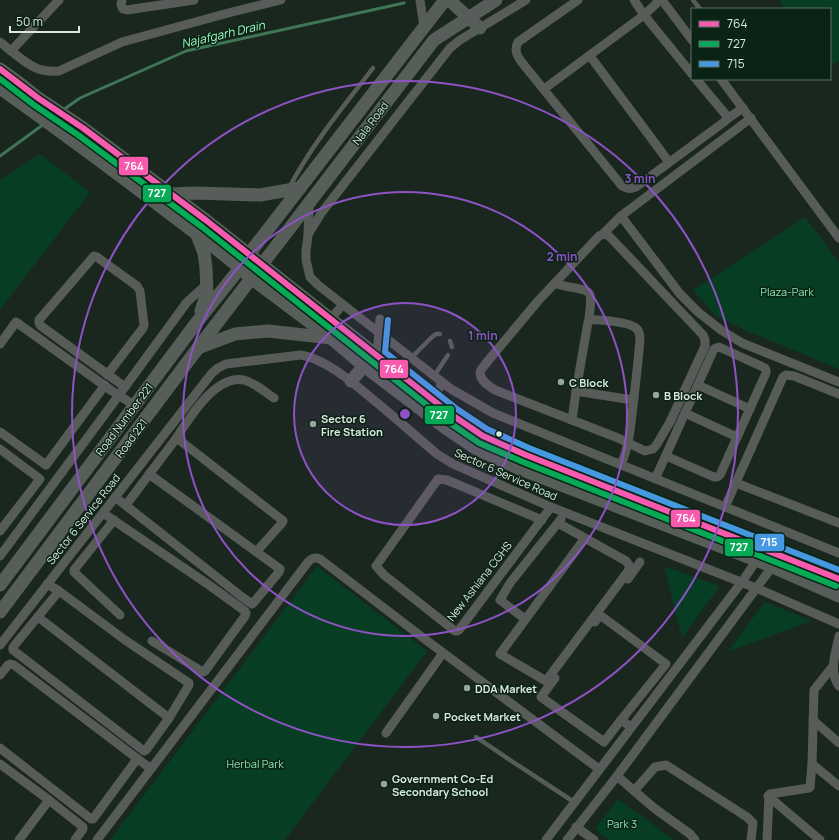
<svg xmlns="http://www.w3.org/2000/svg" width="839" height="840" font-family="Manrope,sans-serif">
	<style>
		.green { fill: #073d23 }
		.lines { fill: none; stroke-linecap: round; stroke-linejoin: round }
		.stream { stroke: #3e7656; stroke-width: 3 }
		.lane { stroke: #575c59; stroke-width: 4.5 }
		.street { stroke: #575c59; stroke-width: 9 }
		.secondary { stroke: #575e5a; stroke-width: 13 }
		.bus-1-casing { stroke: #0a2315; stroke-width: 9 }
		.bus-2-casing { stroke: #0a2315; stroke-width: 9 }
		.bus-3-casing { stroke: #0a2315; stroke-width: 9 }
		.bus-1 { stroke: #f75aaf; stroke-width: 6 }
		.bus-2 { stroke: #06aa56; stroke-width: 6 }
		.bus-3 { stroke: #4699e1; stroke-width: 6 }
		.ring { fill: none; stroke: #8e52c5; stroke-width: 2 }
		.poi-dot { fill: #97a59c; stroke: #0a2315; stroke-width: 1.5 }
		.bus-dot { fill: #dae9df; stroke: #0a2315; stroke-width: 1.5 }
		.labels { text-anchor: middle; dominant-baseline: central; stroke-width: 3; stroke-linejoin: round; paint-order: stroke }
		.street-label { font-size: 11px; fill: #dae9df; stroke: #0a2315 }
		.park-label { font-size: 11px; fill: #88e1ac; stroke: #0a2315 }
		.poi-label { font-size: 11px; font-weight: bold; fill: #dae9df; stroke: #0a2315; text-anchor: start }
		.water-label { font-size: 12px; font-style: italic; fill: #a2fbc5; stroke: #0a2315 }
		.centre { fill: #8e52c5; stroke: #0a2315; stroke-width: 2 }
		.ring-label { font-size: 12px; text-anchor: middle; font-weight: bold; fill: #8e52c5; stroke: #0a2315; stroke-width: 3; stroke-linejoin: round; paint-order: stroke }
		.line-badge { stroke: #0a2315; stroke-width: 1.5 }
		.badge-label { font-size: 11px; text-anchor: middle; font-weight: bold; fill: #fff }
	</style>
	<rect width="100%" height="100%" fill="#1a271f"/>
	<g class="green">
		<path d="M780 0H839V61L830 65V9H784Z"/>
		<path d="M40 154 90 192 0 310V180Z"/>
		<path d="M805 217 839 262V369L745 330 715 315 693 290Z"/>
		<path d="M317 566 427 651 285 840H110Z"/>
		<path d="M664 566 720 586 682 638Z"/>
		<path d="M765 602 812 621 727 652Z"/>
		<path d="M618 799 674 840H609L595 829Z"/>
	</g>
	<g class="lines">
		<g class="stream">
			<path d="M63 110 80 98 186 51 404 3"/>
			<path d="M0 156 44 124"/>
		</g>
		<g class="lane">
			<path d="M693 0 700 9"/>
			<path d="M289 188C312 144 343 107 373 68"/>
			<path d="M450 341 452 347"/>
			<path d="M397 370 411 358 432 337 436 334H440"/>
			<path d="M434 376 448 355"/>
			<path d="M476 737 513 762 574 802"/>
		</g>
		<g class="street">
			<path d="M122 0 121 5 123 9 127 10 194 0"/>
			<path d="M420 0 424 27"/>
			<path d="M578 0 518 42C512 53 521 61 528 70L622 186C627 189 630 189 636 187L724 122 727 119 726 115 696 79"/>
			<path d="M634 0 644 15 692 74"/>
			<path d="M662 0 692 40"/>
			<path d="M0 42 11 51 59 0"/>
			<path d="M11 51C28 64 37 73 59 71L122 42 232 12 281 0"/>
			<path d="M590 56 669 162"/>
			<path d="M721 79 839 238"/>
			<path d="M544 89 644 15 656 4 658 0"/>
			<path d="M751 118 621 216 680 294 698 312 721 330 742 343 839 382"/>
			<path d="M727 119 743 108"/>
			<path d="M309 203 308 235 306 251V260L310 277 318 285 451 389 493 413 839 553"/>
			<path d="M309 233 322 212 450 48 460 40 526 0"/>
			<path d="M603 234 607 235 610 237 703 335 705 340V346L670 422 657 444 653 449 645 451 618 438 495 390C489 386 477 379 481 370 482 368 485 365 487 362L538 301 599 236Z"/>
			<path d="M603 234 621 216"/>
			<path d="M555 283C564 288 588 287 590 295 592 302 589 313 589 320"/>
			<path d="M330 319 343 305"/>
			<path d="M0 344 16 322 112 391 134 405"/>
			<path d="M377 356 380 319"/>
			<path d="M107 375 143 328 144 325 140 291 137 286 97 257 94 256 39 320V323L41 326 125 387"/>
			<path d="M698 385 750 409"/>
			<path d="M576 391 626 399H634"/>
			<path d="M433 400 442 383"/>
			<path d="M685 413 737 437"/>
			<path d="M572 420 576 391 588 322 589 320C598 319 629 322 636 328 639 331 640 335 640 339 638 364 635 389 632 414 630 433 628 448 621 465"/>
			<path d="M0 432 46 465 105 385"/>
			<path d="M175 440C189 419 215 374 244 380 255 383 265 392 274 398"/>
			<path d="M0 449 40 479 0 531"/>
			<path d="M655 479 661 466 714 349 716 348 719 347 765 368 766 370V373L720 475 717 477H714L666 456"/>
			<path d="M736 483 839 523"/>
			<path d="M115 497 242 597 252 604 254 602 279 572 280 569 149 474"/>
			<path d="M126 505 175 440 178 439 282 520 283 521 282 523 256 552"/>
			<path d="M725 507 783 377 786 375 794 376 839 394"/>
			<path d="M103 513 209 585 245 611 246 613 245 616 205 671 203 672 152 641"/>
			<path d="M114 520 74 570V572L120 615"/>
			<path d="M542 520 447 480 438 479 376 566 384 575 455 631H457L459 630 551 507"/>
			<path d="M558 523 626 561 629 565V570L546 681 500 654 585 538"/>
			<path d="M0 556 119 395 187 302 207 284"/>
			<path d="M628 579 640 562"/>
			<path d="M47 584 59 591 125 640 189 683V685L169 718 146 750 144 751 13 650V647L59 591"/>
			<path d="M38 617 169 718"/>
			<path d="M525 619 500 600 510 583 561 519"/>
			<path d="M595 622 600 615 666 664 621 720 631 727"/>
			<path d="M839 636C836 652 828 672 839 686"/>
			<path d="M0 645 212 373 218 368 226 364 301 355C328 359 360 389 381 406 400 422 418 438 437 454L453 464 551 507 756 588 839 624"/>
			<path d="M0 675 8 665 10 664 14 665 151 769"/>
			<path d="M555 678 541 697 604 742 621 720"/>
			<path d="M813 720 839 743"/>
			<path d="M386 733 443 653"/>
			<path d="M0 748 91 819H93L137 759"/>
			<path d="M0 764 49 800 83 827V829L75 840"/>
			<path d="M812 764 839 786"/>
			<path d="M617 776 654 808 690 834 695 840"/>
			<path d="M634 791 655 767 666 765 747 817 753 823 751 840"/>
			<path d="M768 796 820 840"/>
			<path d="M576 827 594 840"/>
			<path d="M19 840 49 800"/>
			<path d="M97 840 308 562C312 558 314 557 320 559L426 640 599 769"/>
			<path d="M546 840 741 583 759 557"/>
			<path d="M567 840 617 776 775 563"/>
			<path d="M767 840 769 795 770 794 809 788 810 787 812 764 814 690 833 666"/>
		</g>
		<g class="secondary">
			<path d="M449 0 480 28"/>
			<path d="M0 69 22 85 38 98 83 128 207 221 452 415 483 436 526 455 839 579"/>
			<path d="M0 88C53 126 105 164 156 203 188 228 222 251 251 278L331 338 364 366 447 429 477 449 520 469 766 564 839 596"/>
			<path d="M171 194 195 193 260 195 300 188"/>
			<path d="M197 235 204 253 206 268 207 293 201 311"/>
			<path d="M198 348 235 334 268 331 331 338"/>
			<path d="M351 381 364 366"/>
			<path d="M0 585 197 322 240 268 249 254 445 0"/>
			<path d="M0 612 198 348 434 40 496 0"/>
		</g>
		<g class="bus-1-casing">
			<path id="bus-1" d="M0 69 38 98 83 128 207 221 452 415 483 436 526 455 839 579"/>
		</g>
		<g class="bus-2-casing">
			<path id="bus-2" d="M0 79 34 105 78 135 202 227 447 421 479 443 523 462 836 586"/>
		</g>
		<g class="bus-3-casing">
			<path id="bus-3" d="M388 320 385 352 457 409 487 429 529 448 839 570"/>
		</g>
		<use href="#bus-1" class="bus-1"/>
		<use href="#bus-2" class="bus-2"/>
		<use href="#bus-3" class="bus-3"/>
	</g>
	<circle cx="405" cy="414" r="111" fill="#8e52c5" fill-opacity=".12"/>
	<g class="ring">
		<circle cx="405" cy="414" r="111"/>
		<circle cx="405" cy="414" r="222"/>
		<circle cx="405" cy="414" r="333"/>
	</g>
	<g class="poi-dot">
		<circle cx="561" cy="382" r="4"/>
		<circle cx="656" cy="395" r="4"/>
		<circle cx="313" cy="424" r="4"/>
		<circle cx="467" cy="688" r="4"/>
		<circle cx="436" cy="716" r="4"/>
		<circle cx="384" cy="784" r="4"/>
	</g>
	<circle class="bus-dot" cx="499" cy="434" r="3.5"/>
	<g class="labels">
		<g class="street-label">
			<text transform="translate(370 123) rotate(-53)">Nala Road</text>
			<text transform="translate(124 419) rotate(-53)">Road Number 221</text>
			<text transform="translate(131 438) rotate(-53)">Road 221</text>
			<text transform="translate(506 474) rotate(24)">Sector 6 Service Road</text>
			<text transform="translate(83 519) rotate(-52)">Sector 6 Service Road</text>
			<text transform="translate(479 581) rotate(-52)">New Ashiana CGHS</text>
		</g>
		<g class="park-label">
			<text x="787" y="291">Plaza-Park</text>
			<text x="255" y="763">Herbal Park</text>
			<text x="622" y="823">Park 3</text>
		</g>
		<g class="poi-label">
			<text x="569" y="382">C Block</text>
			<text x="664" y="395">B Block</text>
			<text x="321" y="418">Sector 6<tspan x="321" dy="13">Fire Station</tspan></text>
			<text x="475" y="688">DDA Market</text>
			<text x="444" y="716">Pocket Market</text>
			<text x="392" y="778">Government Co-Ed<tspan x="392" dy="13">Secondary School</tspan></text>
		</g>
		<g class="water-label">
			<text transform="translate(223 34) rotate(-13)">Najafgarh Drain</text>
		</g>
	</g>
	<circle cx="405" cy="414" r="6" class="centre"/>
	<g class="ring-label">
		<text x="640" y="183">3 min</text>
		<text x="562" y="261">2 min</text>
		<text x="483" y="340">1 min</text>
	</g>
	<g class="line-badge">
		<rect x="118" y="156" width="31" height="20" rx="4" fill="#f75aaf"/>
		<rect x="142" y="184" width="30" height="19" rx="4" fill="#06aa56"/>
		<rect x="379" y="359" width="30" height="20" rx="4" fill="#f75aaf"/>
		<rect x="424" y="405" width="31" height="20" rx="4" fill="#06aa56"/>
		<rect x="670" y="509" width="31" height="19" rx="4" fill="#f75aaf"/>
		<rect x="754" y="533" width="31" height="19" rx="4" fill="#4699e1"/>
		<rect x="724" y="538" width="30" height="19" rx="4" fill="#06aa56"/>
	</g>
	<g class="badge-label">
		<text x="134" y="170">764</text>
		<text x="157" y="197">727</text>
		<text x="394" y="373">764</text>
		<text x="439" y="419">727</text>
		<text x="686" y="522">764</text>
		<text x="769" y="546">715</text>
		<text x="739" y="551">727</text>
	</g>
	<rect x="691" y="8" width="140" height="72" fill="#0a2315" stroke="#5d7266"/>
	<rect x="699" y="21" width="20" height="6" fill="#f75aaf" stroke="#5d7266"/>
	<text x="727" y="28" font-size="12" fill="#dae9df">764</text>
	<rect x="699" y="41" width="20" height="6" fill="#06aa56" stroke="#5d7266"/>
	<text x="727" y="48" font-size="12" fill="#dae9df">727</text>
	<rect x="699" y="61" width="20" height="6" fill="#4699e1" stroke="#5d7266"/>
	<text x="727" y="68" font-size="12" fill="#dae9df">715</text>
	<path d="M10 26v6h69v-6" fill="none" stroke="#dae9df" stroke-width="2"/>
	<text x="16" y="26" font-size="12" fill="#dae9df" stroke="#0a2315" stroke-width="3" paint-order="stroke">50 m</text>
</svg>
